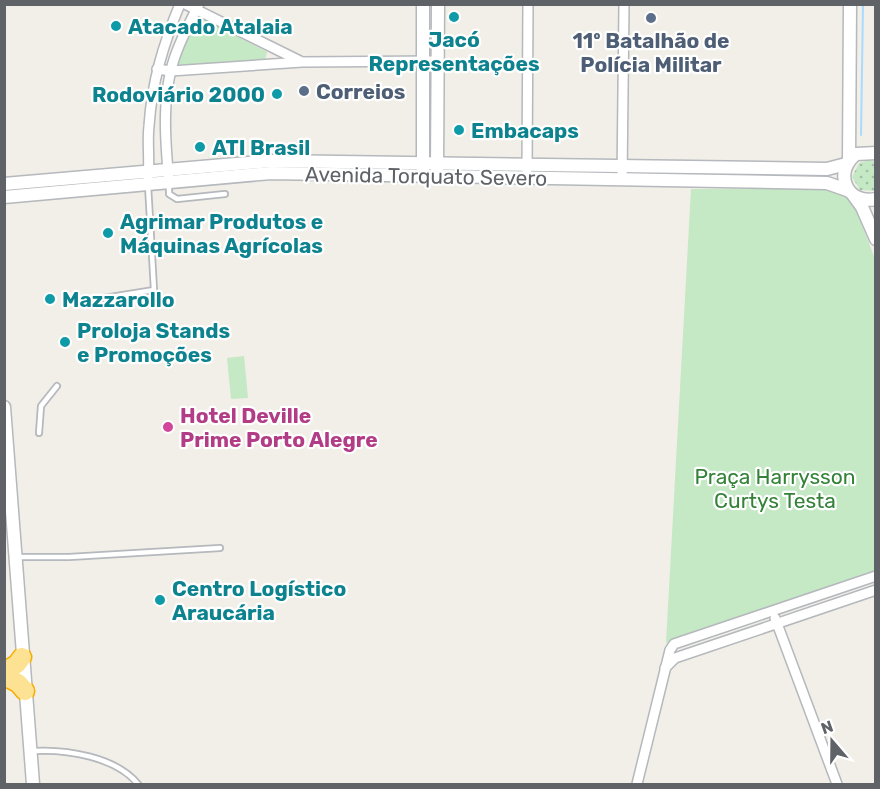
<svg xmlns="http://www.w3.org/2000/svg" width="880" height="789" font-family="Rubik,sans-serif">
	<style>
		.grass { fill: url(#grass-dots) }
		.green { fill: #c5e8c5 }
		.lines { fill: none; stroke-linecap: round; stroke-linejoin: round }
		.stream { stroke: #aadaff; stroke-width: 2 }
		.service-casing { stroke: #b5b8bc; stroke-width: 8 }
		.minor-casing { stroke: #b5b8bc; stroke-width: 12 }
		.tertiary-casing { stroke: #b5b8bc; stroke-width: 15 }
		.motorway-casing { stroke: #f9ab00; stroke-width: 21 }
		.service { stroke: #fff; stroke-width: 4.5 }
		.minor { stroke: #fff; stroke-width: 9 }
		.tertiary { stroke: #fff; stroke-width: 12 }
		.motorway { stroke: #fde293; stroke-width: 18 }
		.culture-dot { fill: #0f9aa8; stroke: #fff; stroke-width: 2 }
		.service-dot { fill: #5c6f8a; stroke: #fff; stroke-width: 2 }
		.hotel-dot { fill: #d1479c; stroke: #fff; stroke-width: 2 }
		.labels { text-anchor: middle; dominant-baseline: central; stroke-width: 4.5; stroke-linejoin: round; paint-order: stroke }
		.culture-label { font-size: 21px; font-weight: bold; fill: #0d838f; stroke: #fff; text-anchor: start }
		.service-label { font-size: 21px; font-weight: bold; fill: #4e5e75; stroke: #fff }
		.street-label { font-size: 21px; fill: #5f6368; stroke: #fff }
		.hotel-label { font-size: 21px; font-weight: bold; fill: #b23c85; stroke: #fff; text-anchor: start }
		.park-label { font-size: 21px; fill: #348238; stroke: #fff }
	</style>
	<defs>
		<pattern id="grass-dots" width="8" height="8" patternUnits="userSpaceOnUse" patternTransform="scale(1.5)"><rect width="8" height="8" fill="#c5e8c5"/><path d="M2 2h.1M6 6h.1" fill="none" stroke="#a3c0a4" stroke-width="1.8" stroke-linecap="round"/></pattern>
	</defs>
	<rect width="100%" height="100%" fill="#f1efe8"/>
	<path class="grass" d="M869 160 876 162 875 191 860 190 852 177 859 163Z"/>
	<g class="green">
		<path d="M197 16 267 52 265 60 174 65Z"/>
		<path d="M691 189H833L846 197 855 207 875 259V571L666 643Z"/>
		<path d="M244 356 248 398 231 399 227 358Z"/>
	</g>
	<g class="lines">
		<path class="stream" d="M861 135 863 4"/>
		<g class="service-casing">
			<g id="service">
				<path d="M169 183V194L177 199 225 194"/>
				<path d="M104 298 154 290 148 185"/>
				<path d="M39 433 41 406 57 386"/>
				<path d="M16 557H69L220 548"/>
				<path d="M33 751C67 749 116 757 138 784"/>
			</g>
		</g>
		<g class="minor-casing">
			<g id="minor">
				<path d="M185 4 300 61"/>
				<path d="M157 69 171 71 302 62 437 61"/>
				<path d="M527 170 528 4"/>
				<path d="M148 177C150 160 147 143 149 126 152 82 163 45 180 4"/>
				<path d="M622 179 624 4"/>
				<path d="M169 182C165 140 161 91 177 51 183 35 191 20 199 4"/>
				<path d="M775 618 837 784"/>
				<path d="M665 668 675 658 876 590"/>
				<path d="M637 784 670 650 674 644 876 576"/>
			</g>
		</g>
		<g class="tertiary-casing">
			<g id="tertiary">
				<path d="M876 153 856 154C833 172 846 205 876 199"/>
				<path d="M849 159 850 4"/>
				<path d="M437 169 438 4"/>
				<path d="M423 171V4"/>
				<path d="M4 184 271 161 827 169 846 164"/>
				<path d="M854 196 862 207 876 239"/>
				<path d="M4 197 271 173 827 183 847 190"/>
				<path d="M4 407 33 784"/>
			</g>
		</g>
		<g class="motorway-casing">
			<g id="motorway">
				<path d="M4 672 17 664 22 657"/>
				<path d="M4 676 18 683 25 691"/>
			</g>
		</g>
		<use href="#service" class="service"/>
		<use href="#minor" class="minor"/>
		<use href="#tertiary" class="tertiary"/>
		<use href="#motorway" class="motorway"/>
	</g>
	<g class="culture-dot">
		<circle cx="454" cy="17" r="6"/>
		<circle cx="116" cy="26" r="6"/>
		<circle cx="277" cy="94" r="6"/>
		<circle cx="459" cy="130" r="6"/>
		<circle cx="200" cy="147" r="6"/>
		<circle cx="108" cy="233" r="6"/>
		<circle cx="50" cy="299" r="6"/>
		<circle cx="65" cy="342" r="6"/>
		<circle cx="160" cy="600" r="6"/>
	</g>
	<g class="service-dot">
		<circle cx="651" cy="18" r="6"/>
		<circle cx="304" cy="91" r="6"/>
	</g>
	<circle class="hotel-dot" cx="168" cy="427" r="6"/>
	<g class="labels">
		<g class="culture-label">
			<text x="128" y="26">Atacado Atalaia</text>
			<text x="454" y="39" text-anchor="middle">Jacó<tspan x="454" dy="24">Representações</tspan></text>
			<text x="265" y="94" text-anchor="end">Rodoviário 2000</text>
			<text x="471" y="130">Embacaps</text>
			<text x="212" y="147">ATI Brasil</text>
			<text x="120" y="221">Agrimar Produtos e<tspan x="120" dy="24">Máquinas Agrícolas</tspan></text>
			<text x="62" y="299">Mazzarollo</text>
			<text x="77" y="330">Proloja Stands<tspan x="77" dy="24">e Promoções</tspan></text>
			<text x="172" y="588">Centro Logístico<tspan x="172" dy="24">Araucária</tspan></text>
		</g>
		<g class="service-label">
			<text x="651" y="40">11º Batalhão de<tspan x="651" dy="24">Polícia Militar</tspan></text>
			<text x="316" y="91" text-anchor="start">Correios</text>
		</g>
		<g class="street-label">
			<text transform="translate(426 176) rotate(1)">Avenida Torquato Severo</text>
		</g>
		<g class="hotel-label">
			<text x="180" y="415">Hotel Deville<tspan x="180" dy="24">Prime Porto Alegre</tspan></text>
		</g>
		<g class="park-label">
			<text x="775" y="476">Praça Harrysson<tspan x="775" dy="24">Curtys Testa</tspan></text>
		</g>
	</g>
	<rect width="880" height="789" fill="none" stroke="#5f6368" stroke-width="12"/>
	<g transform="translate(832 741) rotate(340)" stroke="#ffffff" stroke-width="4.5" paint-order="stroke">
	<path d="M0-4.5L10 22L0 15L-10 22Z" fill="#5f6368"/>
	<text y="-9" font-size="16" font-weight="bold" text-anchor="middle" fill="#5f6368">N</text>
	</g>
</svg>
